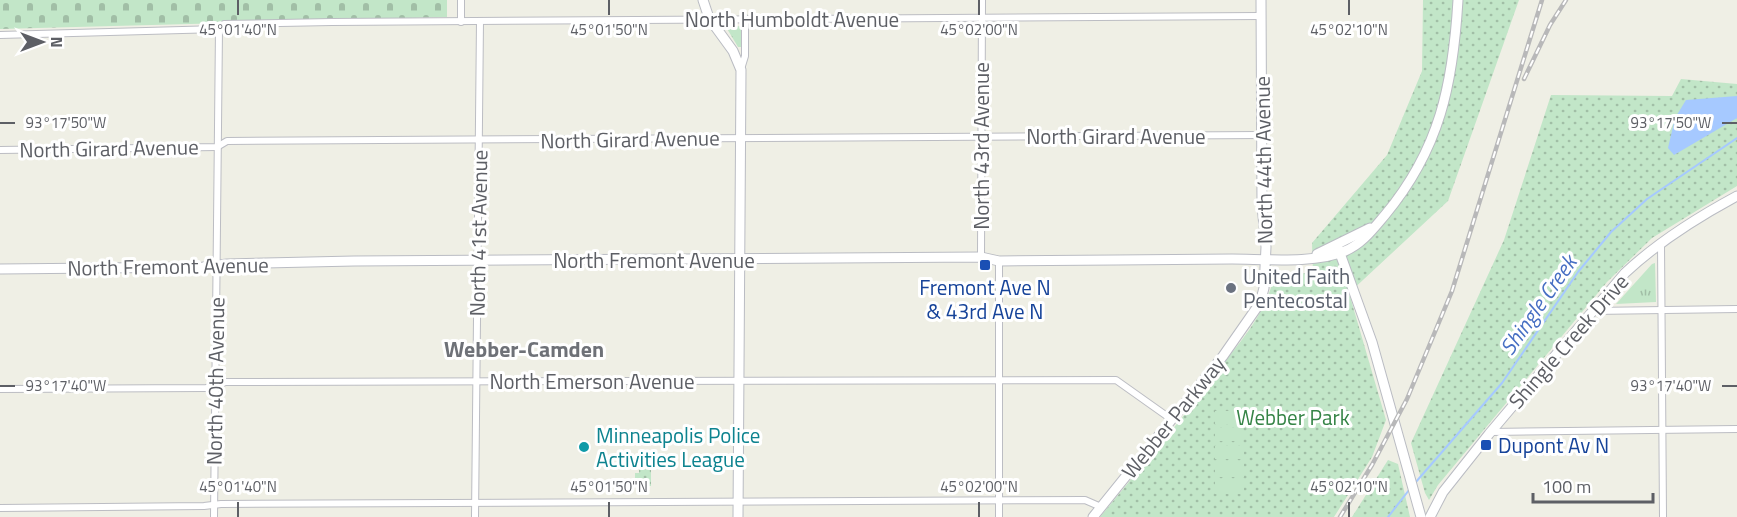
<svg xmlns="http://www.w3.org/2000/svg" width="1737" height="517" font-family="'Titillium Web',sans-serif">
	<style>
		.grass { fill: url(#grass-tufts) }
		.cemetery { fill: url(#cemetery-stones) }
		.park { fill: url(#park-dots) }
		.pitch { fill: #c2e6c8 }
		.water { fill: #a6c9ff }
		.lines { fill: none; stroke-linecap: round; stroke-linejoin: round }
		.stream { stroke: #a6c9ff; stroke-width: 2 }
		.street-casing { stroke: #bcbdc3; stroke-width: 8 }
		.secondary-casing { stroke: #babcc3; stroke-width: 11 }
		.street { stroke: #fff; stroke-width: 6 }
		.secondary { stroke: #fff; stroke-width: 9 }
		.rail-casing { stroke: #b8b8b9; stroke-width: 4.5 }
		.rail { stroke: #fff; stroke-width: 2; stroke-dasharray: 7; stroke-linecap: butt }
		.ticks { fill: none; stroke: #5d5f65; stroke-width: 2 }
		.transit-dot { fill: #1a4fb4; stroke: #fff; stroke-width: 2 }
		.worship-dot { fill: #6b7280; stroke: #fff; stroke-width: 2 }
		.culture-dot { fill: #0f9aa8; stroke: #fff; stroke-width: 2 }
		.labels { text-anchor: middle; dominant-baseline: central; stroke-width: 6; stroke-linejoin: round; paint-order: stroke }
		.street-label { font-size: 21px; fill: #5d5f65; stroke: #fff }
		.worship-label { font-size: 21px; fill: #5b616d; stroke: #fff; text-anchor: start }
		.transit-label { font-size: 21px; fill: #164399; stroke: #fff }
		.park-label { font-size: 21px; fill: #358446; stroke: #fff }
		.culture-label { font-size: 21px; fill: #0d838f; stroke: #fff; text-anchor: start }
		.water-label { font-size: 22px; font-style: italic; fill: #476fc3; stroke: #fff }
		.neighbourhood-label { font-size: 22px; font-weight: bold; fill: #6e7177; stroke: #fff }
		.ticks-label { font-size: 15px; text-anchor: middle; fill: #5d5f65; stroke: #fff; stroke-width: 6; stroke-linejoin: round; paint-order: stroke }
	</style>
	<defs>
		<pattern id="grass-tufts" width="24" height="20" patternUnits="userSpaceOnUse" patternTransform="scale(1.5)"><rect width="24" height="20" fill="#c2e6c8"/><path d="M3 7l-1-3M5 7V3M7 7l1-3M15 17l-1-3M17 17v-4M19 17l1-3" fill="none" stroke="#a1bea6"/></pattern>
		<pattern id="cemetery-stones" width="16" height="16" patternUnits="userSpaceOnUse" patternTransform="scale(1.5)"><rect width="16" height="16" fill="#c2e6c8"/><path d="M2 7V4a2 2 0 0 1 4 0v3zM10 15v-3a2 2 0 0 1 4 0v3z" fill="#a1bea6"/></pattern>
		<pattern id="park-dots" width="8" height="8" patternUnits="userSpaceOnUse" patternTransform="scale(1.5)"><rect width="8" height="8" fill="#c2e6c8"/><path d="M2 2h.1M6 6h.1" fill="none" stroke="#a1bea6" stroke-width="1.8" stroke-linecap="round"/></pattern>
	</defs>
	<rect width="100%" height="100%" fill="#efefe5"/>
	<g class="grass">
		<path d="M742 26V47H738L726 27Z"/>
		<path d="M1655 263 1656 302 1616 304 1652 264Z"/>
	</g>
	<path class="cemetery" d="M0 0H447V17L0 29Z"/>
	<g class="park">
		<path d="M1423 0H1519L1448 201 1349 293 1386 420 1372 457 1334 517H1100L1218 374 1220 368C1245 336 1265 314 1275 274L1313 273 1312 243 1387 155 1422 71Z"/>
		<path d="M1681 79 1737 84V186L1652 238 1607 282 1438 485 1429 500 1425 493 1411 443 1504 240 1551 95 1672 96Z"/>
		<path d="M1388 460 1398 464 1410 517H1352Z"/>
		<path d="M639 461H651V486H635V473H639Z"/>
	</g>
	<g class="pitch">
		<rect x="1215" y="411" width="29" height="13"/>
		<rect x="1215" y="428" width="28" height="13"/>
		<rect x="1215" y="446" width="29" height="13"/>
		<rect x="1215" y="463" width="29" height="14"/>
		<rect x="1215" y="481" width="29" height="13"/>
	</g>
	<path class="water" d="M1737 96V118L1674 155 1668 148 1675 118 1686 100Z"/>
	<g class="lines">
		<g class="stream">
			<path d="M1415 483 1502 383 1578 272 1611 232 1647 199 1737 138"/>
			<path d="M1388 517 1409 490"/>
		</g>
		<g class="street-casing">
			<g id="street">
				<path d="M461 22V0"/>
				<path d="M0 35 219 29 224 24 332 22 1261 16"/>
				<path d="M741 69 745 56V18"/>
				<path d="M0 150 217 147 227 141 1261 135"/>
				<path d="M1661 244 1663 517"/>
				<path d="M981 257 982 0"/>
				<path d="M1592 311 1737 309"/>
				<path d="M0 389 206 388 226 382 1116 380 1171 419"/>
				<path d="M1491 432 1737 429"/>
				<path d="M0 508 204 506 221 504 1085 500 1101 507"/>
				<path d="M214 517 219 29"/>
				<path d="M475 517 480 21"/>
				<path d="M999 517V261"/>
			</g>
		</g>
		<g class="secondary-casing">
			<g id="secondary">
				<path d="M703 0 709 18 733 51 741 70 738 517"/>
				<path d="M1337 245 1372 342 1421 517"/>
				<path d="M1317 254 1370 228"/>
				<path d="M0 269 203 267 227 264 354 261 981 257 999 261C1077 260 1154 260 1232 259 1264 259 1315 264 1345 251 1362 244 1373 229 1385 215 1440 149 1453 84 1458 0"/>
				<path d="M1093 517 1223 356 1260 303 1264 288 1266 247 1262 206 1261 0"/>
				<path d="M1430 517 1443 492 1489 434 1625 273C1658 242 1698 217 1737 196"/>
			</g>
		</g>
		<use href="#street" class="street"/>
		<use href="#secondary" class="secondary"/>
		<g class="rail-casing">
			<g id="rail">
				<path d="M1524 79 1550 25 1566 0"/>
				<path d="M1340 517 1372 465 1407 399 1452 291 1542 0"/>
			</g>
		</g>
		<use href="#rail" class="rail"/>
	</g>
	<path class="ticks" d="M238 0V15M609 0V15M979 0V15M1349 0V15M0 123H15M1722 123H1737M0 386H15M1722 386H1737M238 502V517M609 502V517M979 502V517M1349 502V517"/>
	<g class="transit-dot">
		<rect x="979" y="259" width="12" height="12" rx="3"/>
		<rect x="1480" y="439" width="12" height="12" rx="3"/>
	</g>
	<circle class="worship-dot" cx="1231" cy="288" r="6"/>
	<circle class="culture-dot" cx="584" cy="447" r="6"/>
	<g class="labels">
		<g class="street-label">
			<text x="792" y="19">North Humboldt Avenue</text>
			<text x="1116" y="136">North Girard Avenue</text>
			<text transform="translate(630 139) rotate(-1)">North Girard Avenue</text>
			<text transform="translate(981 146) rotate(-90)">North 43rd Avenue</text>
			<text transform="translate(109 148) rotate(-1)">North Girard Avenue</text>
			<text transform="translate(1263 160) rotate(-91)">North 44th Avenue</text>
			<text transform="translate(478 233) rotate(-89)">North 41st Avenue</text>
			<text x="654" y="260">North Fremont Avenue</text>
			<text transform="translate(168 266) rotate(-1)">North Fremont Avenue</text>
			<text transform="translate(1568 341) rotate(-49)">Shingle Creek Drive</text>
			<text transform="translate(215 381) rotate(-89)">North 40th Avenue</text>
			<text x="592" y="381">North Emerson Avenue</text>
			<text transform="translate(1173 417) rotate(-51)">Webber Parkway</text>
		</g>
		<g class="worship-label">
			<text x="1243" y="276">United Faith<tspan x="1243" dy="24">Pentecostal</tspan></text>
		</g>
		<g class="transit-label">
			<text x="985" y="287">Fremont Ave N<tspan x="985" dy="24">&amp; 43rd Ave N</tspan></text>
			<text x="1498" y="445" text-anchor="start">Dupont Av N</text>
		</g>
		<g class="park-label">
			<text x="1293" y="417">Webber Park</text>
		</g>
		<g class="culture-label">
			<text x="596" y="435">Minneapolis Police<tspan x="596" dy="24">Activities League</tspan></text>
		</g>
		<g class="water-label">
			<text transform="translate(1538 305) rotate(-55)">Shingle Creek</text>
		</g>
		<g class="neighbourhood-label">
			<text x="524" y="349">Webber-Camden</text>
		</g>
	</g>
	<g class="ticks-label">
		<text x="238" y="35">45°01'40"N</text>
		<text x="609" y="35">45°01'50"N</text>
		<text x="979" y="35">45°02'00"N</text>
		<text x="1349" y="35">45°02'10"N</text>
		<text x="1671" y="128">93°17'50"W</text>
		<text x="66" y="128">93°17'50"W</text>
		<text x="1671" y="391">93°17'40"W</text>
		<text x="66" y="391">93°17'40"W</text>
		<text x="238" y="492">45°01'40"N</text>
		<text x="609" y="492">45°01'50"N</text>
		<text x="979" y="492">45°02'00"N</text>
		<text x="1349" y="492">45°02'10"N</text>
	</g>
	<g transform="translate(42 42) rotate(90)" stroke="#ffffff" stroke-width="4.5" paint-order="stroke">
	<path d="M0-4.5L10 22L0 15L-10 22Z" fill="#5d5f65"/>
	<text y="-9" font-size="16" font-weight="bold" text-anchor="middle" fill="#5d5f65">N</text>
	</g>
	<path d="M1533 493v9h120v-9" fill="none" stroke="#5d5f65" stroke-width="3"/>
	<text x="1542" y="493" font-size="18" fill="#5d5f65" stroke="#ffffff" stroke-width="4.5" paint-order="stroke">100 m</text>
</svg>
